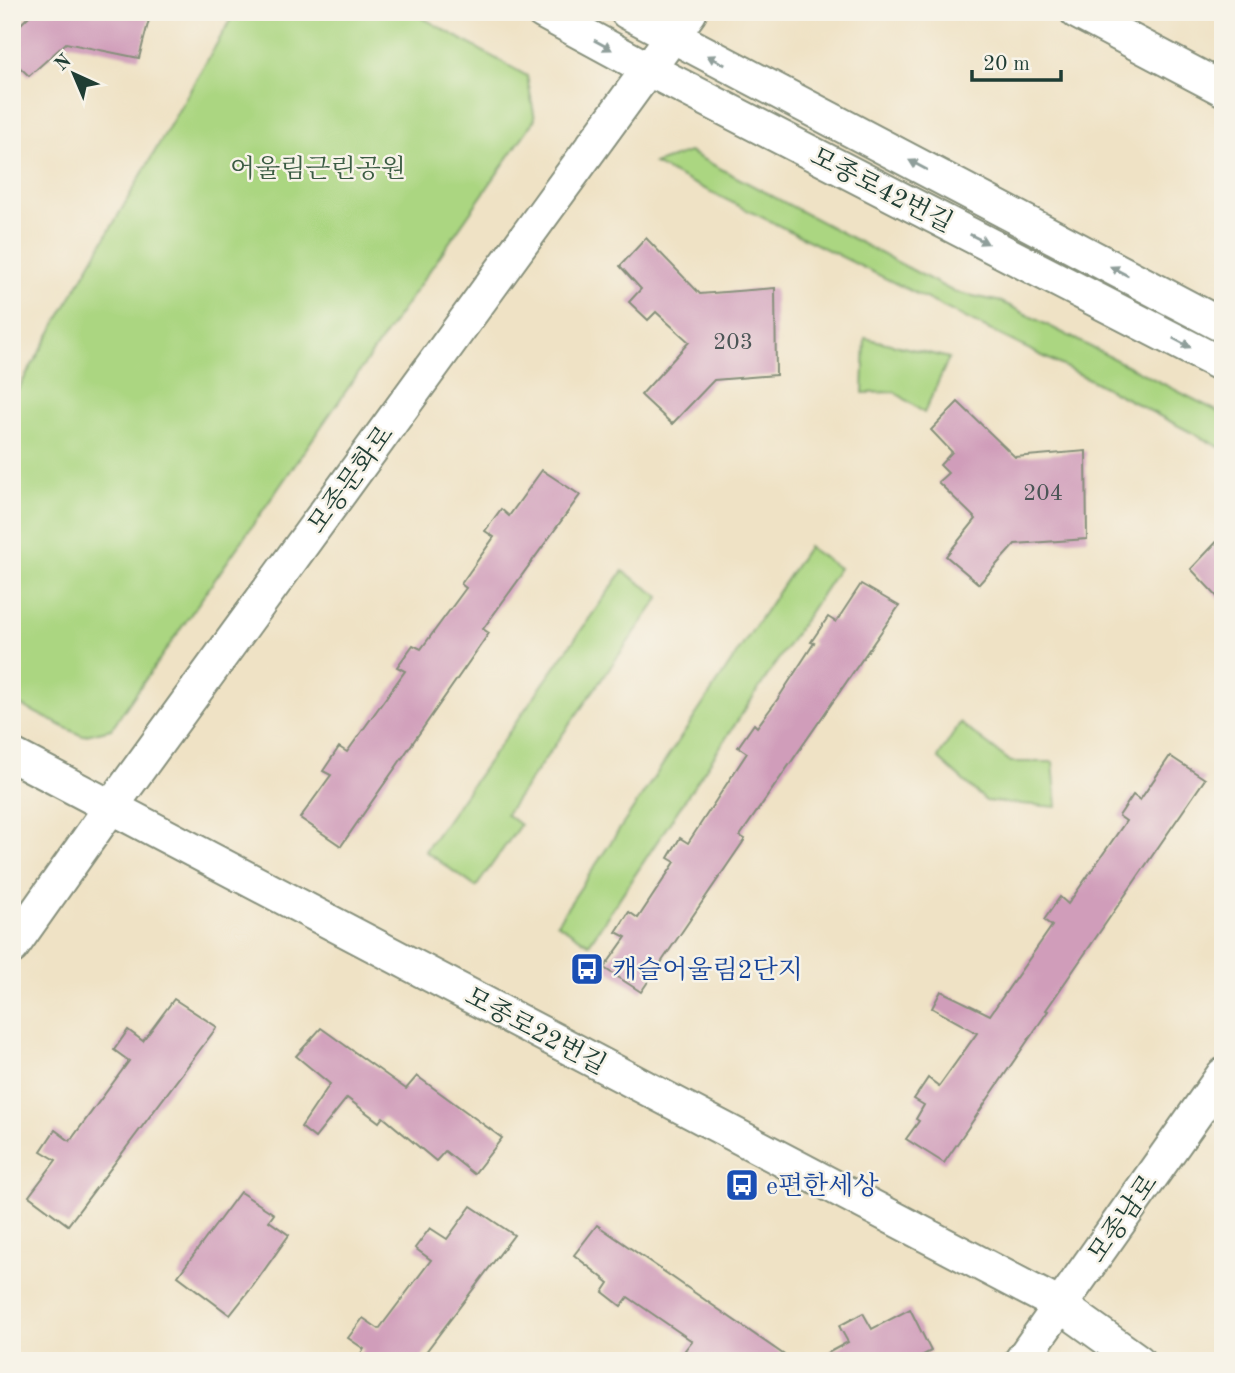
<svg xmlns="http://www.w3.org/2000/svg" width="1235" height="1373" font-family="'Old Standard TT','Noto Serif KR',serif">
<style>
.green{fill:#abd681;stroke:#658a5a;stroke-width:2}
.building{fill:#d09dba}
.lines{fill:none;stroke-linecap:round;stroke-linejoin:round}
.minor-casing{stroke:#87907c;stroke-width:37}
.minor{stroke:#fff;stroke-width:33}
.oneway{fill:#8f9e9a}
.labels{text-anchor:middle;stroke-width:5;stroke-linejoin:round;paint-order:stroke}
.number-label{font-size:23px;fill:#4b5556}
.park-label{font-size:26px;fill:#3b5c43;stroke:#f7f3e8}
.street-label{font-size:26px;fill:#1f3d34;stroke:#f7f3e8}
.transit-label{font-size:26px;fill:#164399;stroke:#f7f3e8;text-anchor:start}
</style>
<rect width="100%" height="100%" fill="#f7f3e8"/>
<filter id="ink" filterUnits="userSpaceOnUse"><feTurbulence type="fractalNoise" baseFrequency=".0143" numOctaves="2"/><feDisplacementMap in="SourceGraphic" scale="14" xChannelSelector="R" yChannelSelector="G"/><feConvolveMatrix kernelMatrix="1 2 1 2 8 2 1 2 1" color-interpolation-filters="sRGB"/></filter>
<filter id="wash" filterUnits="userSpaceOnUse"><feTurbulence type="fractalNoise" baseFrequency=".00686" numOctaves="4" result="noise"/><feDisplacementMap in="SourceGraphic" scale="28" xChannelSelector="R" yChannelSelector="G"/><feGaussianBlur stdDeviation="1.57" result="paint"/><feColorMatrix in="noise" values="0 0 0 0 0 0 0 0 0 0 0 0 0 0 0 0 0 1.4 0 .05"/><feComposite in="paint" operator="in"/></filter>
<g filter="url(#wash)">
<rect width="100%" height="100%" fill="#efe2c5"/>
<g class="green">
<path d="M235 12H412L527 76 535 119 111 729 82 736 12 701V400Z"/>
<path d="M689 152 954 292 1002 302 1219 412 1223 416V449L1085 377 654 164Z"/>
<path d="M865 338 949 358 924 413 895 392 863 393Z"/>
<path d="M808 547 839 568 589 944 557 923Z"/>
<path d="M623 571 660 597 506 814 520 825 476 887 425 851Z"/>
<path d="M960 723 1011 762H1053L1057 807 986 801 938 758Z"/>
</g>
<g id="blocks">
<g class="building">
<path d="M33 12H151L139 58 66 43 29 76 12 60V33Z"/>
<path d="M646 238 700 294 775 288 776 375 714 380 672 424 641 395 689 342 656 312 648 320 629 302 641 289 620 266Z"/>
<path d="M958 402 1015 457 1086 451 1087 539 1015 544 979 584 946 556 976 519 938 482 948 473 940 465 952 452 931 430Z"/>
<path d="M542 470 580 495 483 629 489 633 341 846 300 818 331 775 323 771 339 747 347 752 405 671 397 667 413 645 421 649 466 588 461 584 494 537 485 531 501 509 509 516Z"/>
<path d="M1223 535V603L1191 569Z"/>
<path d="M861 584 899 606 740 836 745 839 641 992 604 968 626 937 616 932 629 912 638 918 675 862 668 858 680 838 688 843 747 753 738 747 754 724 757 727 777 700 814 643 811 642 828 617 836 622Z"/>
<path d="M1170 756 1205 779 1046 1010 1048 1011 944 1163 906 1139 919 1121 916 1119 924 1105 914 1099 928 1078 939 1086 977 1033 932 1008 941 991 990 1015 1052 926 1044 920 1060 897 1068 904 1126 821 1119 816 1133 795 1140 800Z"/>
<path d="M174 999 217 1027 68 1225 29 1196 56 1160 41 1151 55 1130 70 1141 129 1061 114 1050 128 1030 143 1041Z"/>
<path d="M321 1028 406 1089 417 1076 502 1138 474 1174 445 1151 436 1161 383 1117 379 1122 347 1098 315 1138 301 1127 330 1084 296 1056Z"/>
<path d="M240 1192 274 1214 269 1221 289 1235 253 1286 230 1315 178 1276Z"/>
<path d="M471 1206 514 1235 419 1361H355L364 1349 348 1338 363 1318 379 1329 431 1260 415 1248 430 1228 447 1239Z"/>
<path d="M597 1225 685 1286 793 1361H699L685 1350 692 1341 628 1297 621 1306 603 1292 609 1283 574 1255Z"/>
<path d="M910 1309 931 1351 912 1361H813L848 1342 839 1326 863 1313 872 1329Z"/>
</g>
</g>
</g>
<g filter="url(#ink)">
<use href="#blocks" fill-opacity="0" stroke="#87907c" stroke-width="2"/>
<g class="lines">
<defs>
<g id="minor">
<path d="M543 12 648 69 1223 365"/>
<path d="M627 12 1223 326"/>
<path d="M1077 12 1223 89"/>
<path d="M12 755 1061 1306 1138 1361"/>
<path d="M12 947 111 807 690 12"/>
<path d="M1021 1361 1223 1075"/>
</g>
</defs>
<use href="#minor" class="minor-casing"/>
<use href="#minor" class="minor"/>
</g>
<defs><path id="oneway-solid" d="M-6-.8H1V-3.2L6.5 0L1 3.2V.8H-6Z" transform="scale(1.75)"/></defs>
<g class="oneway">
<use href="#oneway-solid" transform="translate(603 45) rotate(29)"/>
<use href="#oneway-solid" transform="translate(716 60) rotate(-152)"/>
<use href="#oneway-solid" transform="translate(918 165) rotate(-152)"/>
<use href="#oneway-solid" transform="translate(979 239) rotate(27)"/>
<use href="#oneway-solid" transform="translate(1119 271) rotate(-152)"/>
<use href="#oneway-solid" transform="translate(1182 343) rotate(28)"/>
</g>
</g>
<defs>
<symbol id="bus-square" viewBox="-11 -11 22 22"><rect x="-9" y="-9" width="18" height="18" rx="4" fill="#1a4fb4" stroke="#f7f3e8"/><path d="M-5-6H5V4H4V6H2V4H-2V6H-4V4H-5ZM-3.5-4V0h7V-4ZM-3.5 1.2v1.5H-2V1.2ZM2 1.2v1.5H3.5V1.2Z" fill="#fff"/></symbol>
</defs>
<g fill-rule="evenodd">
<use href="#bus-square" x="568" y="950" width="38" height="38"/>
<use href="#bus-square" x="723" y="1166" width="38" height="38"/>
</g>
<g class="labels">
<g class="number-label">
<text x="733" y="349">203</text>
<text x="1043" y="500">204</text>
</g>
<g class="park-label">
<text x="318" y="177">어울림근린공원</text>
</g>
<g class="street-label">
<text transform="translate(882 189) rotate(27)" y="9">모종로42번길</text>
<text transform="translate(350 479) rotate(-54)" y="9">모종문화로</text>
<text transform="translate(536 1030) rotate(28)" y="9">모종로22번길</text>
<text transform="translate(1122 1218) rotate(-55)" y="9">모종남로</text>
</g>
<g class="transit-label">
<text x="612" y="978">캐슬어울림2단지</text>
<text x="766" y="1194">e편한세상</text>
</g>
</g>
<rect width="1235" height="1373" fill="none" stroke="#f7f3e8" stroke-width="42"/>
<g transform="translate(74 74) rotate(316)" stroke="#f7f3e8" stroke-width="5" paint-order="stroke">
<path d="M0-5L12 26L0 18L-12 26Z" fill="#1f3d34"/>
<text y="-10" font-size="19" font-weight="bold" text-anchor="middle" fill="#1f3d34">N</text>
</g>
<path d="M972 70v10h89v-10" fill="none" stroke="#1f3d34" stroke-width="3.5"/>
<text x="983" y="70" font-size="21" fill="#1f3d34" stroke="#f7f3e8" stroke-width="5" paint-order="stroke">20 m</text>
</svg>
